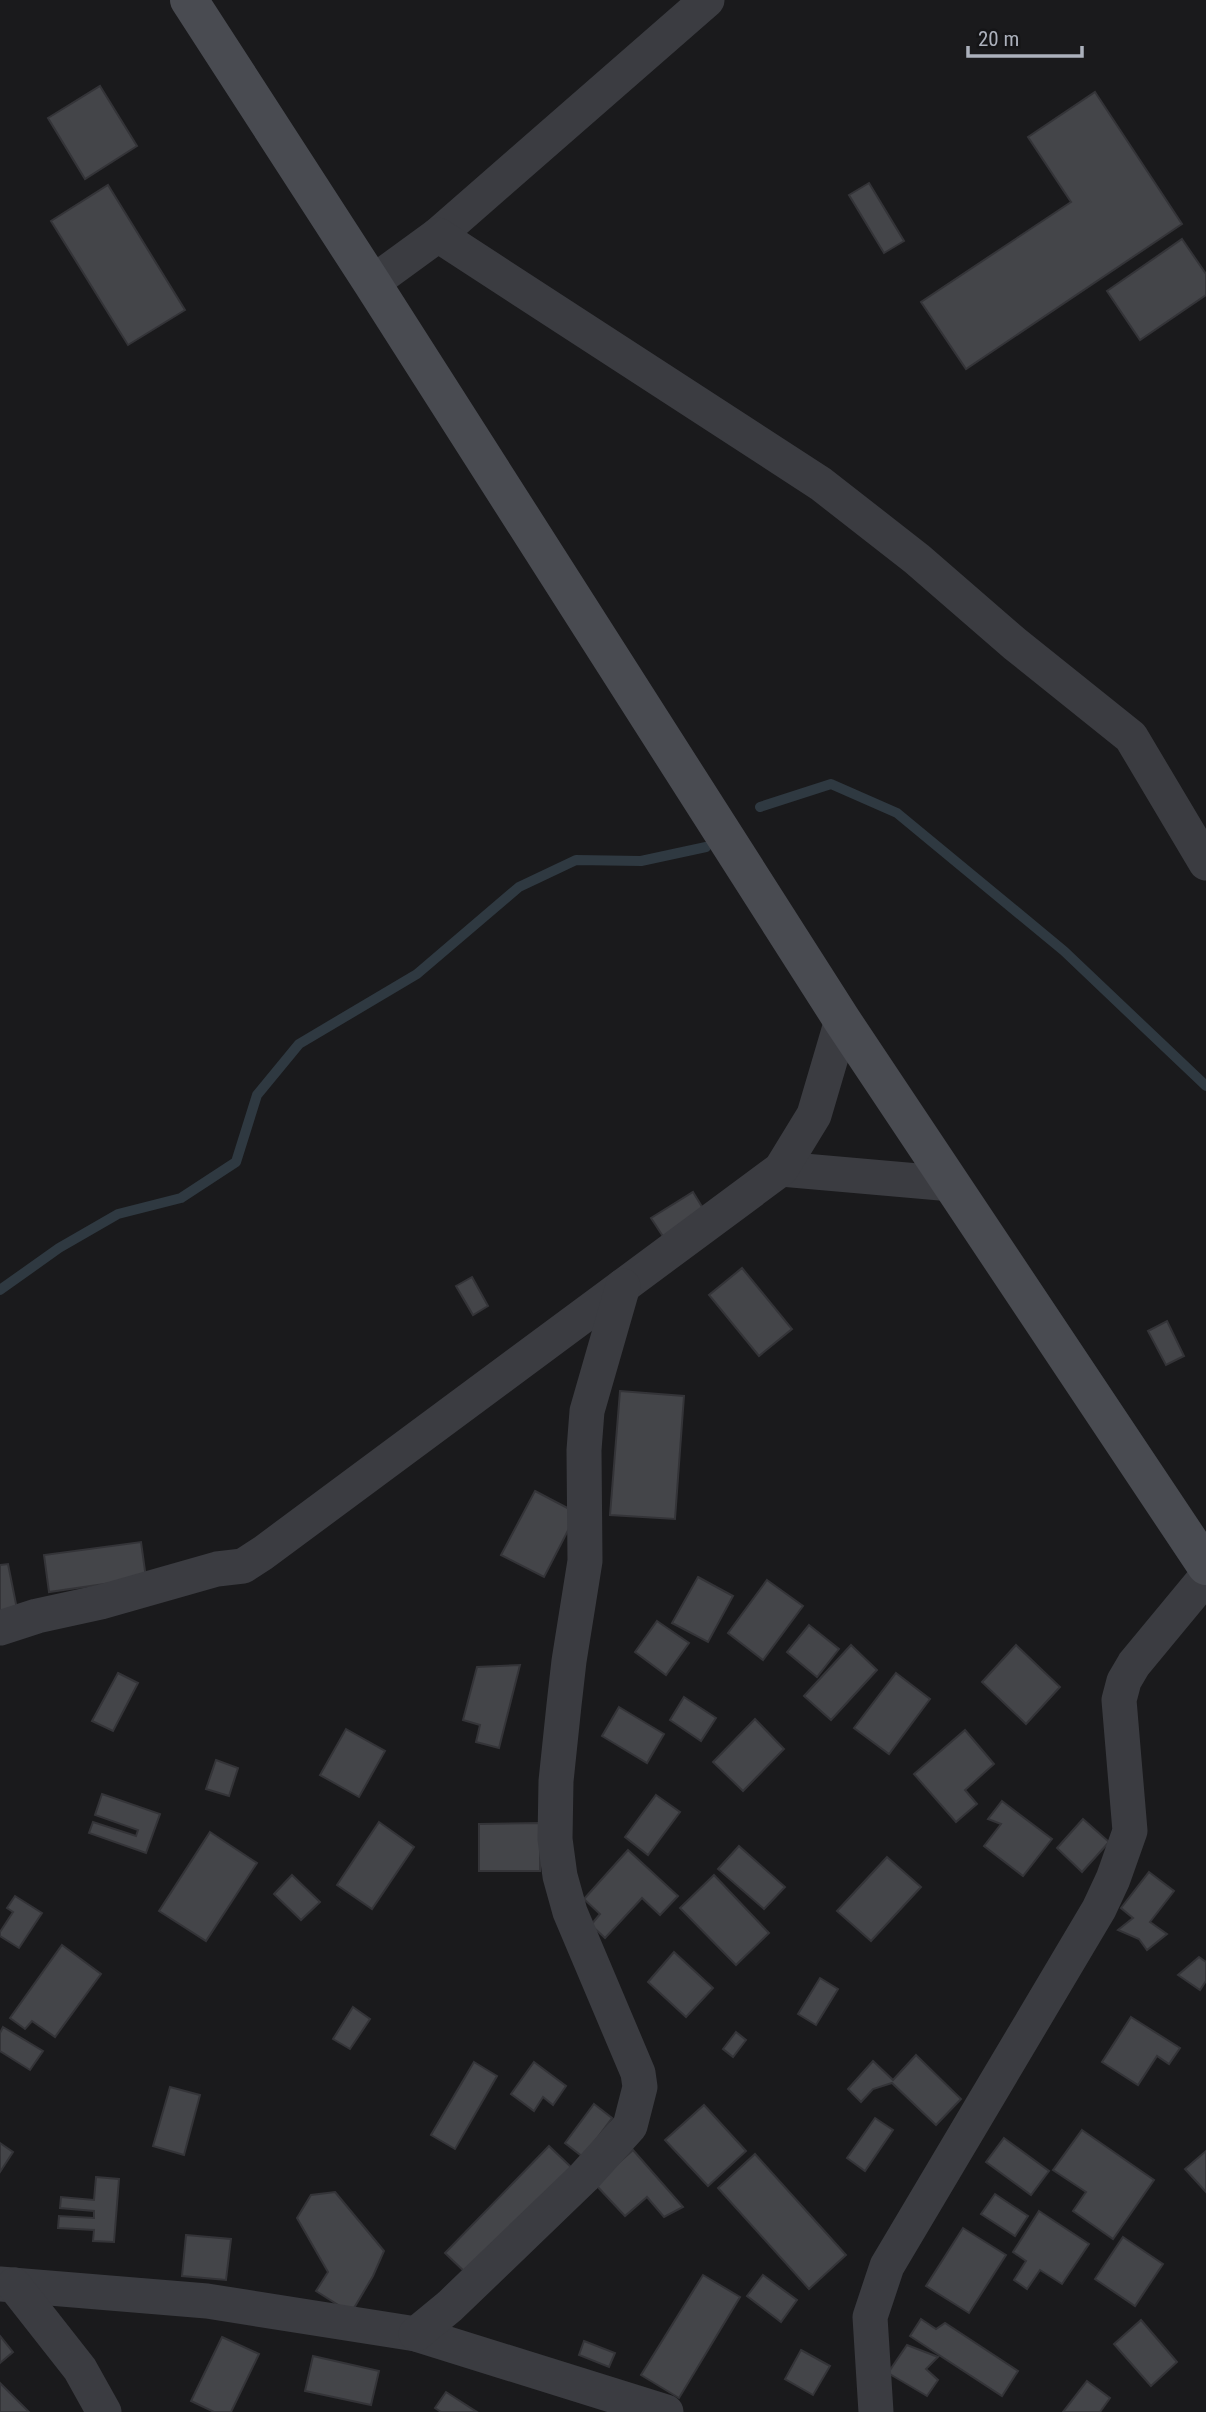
<svg xmlns="http://www.w3.org/2000/svg" width="1206" height="2412" font-family="'Roboto Condensed',sans-serif">
<style>
.lines{fill:none;stroke-linecap:round;stroke-linejoin:round}
.stream{stroke:#2f3941;stroke-width:10}
.building{fill:#444549;stroke:#343438;stroke-width:2}
.street{stroke:#3b3c41;stroke-width:35}
.secondary{stroke:#494b51;stroke-width:38}
</style>
<rect width="100%" height="100%" fill="#1a1a1c"/>
<g class="lines">
<g class="stream">
<path d="M760 807 831 784 897 813 1064 951 1206 1086"/>
<path d="M0 1290 59 1248 118 1214 181 1198 236 1162 257 1095 299 1044 417 974 519 887 576 860 641 861 706 847"/>
</g>
</g>
<g class="building">
<path d="M100 86 137 146 85 179 48 118Z"/>
<path d="M1095 92 1182 224 966 369 921 302 1071 202 1028 137Z"/>
<path d="M869 183 904 241 884 253 849 195Z"/>
<path d="M108 185 185 310 128 345 51 221Z"/>
<path d="M1182 239 1206 274V295L1140 340 1107 291Z"/>
<path d="M693 1192 707 1215 666 1241 651 1218Z"/>
<path d="M742 1268 792 1329 759 1356 709 1295Z"/>
<path d="M472 1277 488 1306 473 1315 456 1286Z"/>
<path d="M1167 1321 1184 1356 1166 1365 1148 1331Z"/>
<path d="M620 1391 684 1396 675 1519 610 1515Z"/>
<path d="M535 1491 577 1513 544 1577 501 1555Z"/>
<path d="M141 1542 146 1578 49 1592 44 1555Z"/>
<path d="M8 1564 17 1609 0 1612V1565Z"/>
<path d="M698 1577 733 1596 708 1642 672 1623Z"/>
<path d="M767 1580 803 1606 763 1660 728 1633Z"/>
<path d="M657 1621 689 1643 666 1675 635 1652Z"/>
<path d="M809 1625 839 1649 817 1677 787 1652Z"/>
<path d="M851 1645 877 1670 831 1720 804 1696Z"/>
<path d="M1016 1645 1060 1687 1026 1724 982 1682Z"/>
<path d="M520 1665 499 1748 476 1742 480 1725 463 1720 477 1667Z"/>
<path d="M118 1673 138 1683 113 1731 92 1721Z"/>
<path d="M896 1673 930 1699 889 1754 854 1728Z"/>
<path d="M684 1697 716 1718 701 1741 670 1720Z"/>
<path d="M619 1707 664 1734 647 1763 602 1736Z"/>
<path d="M755 1719 784 1749 743 1791 713 1762Z"/>
<path d="M346 1729 385 1751 359 1797 320 1775Z"/>
<path d="M965 1730 994 1764 965 1790 977 1804 956 1822 914 1774Z"/>
<path d="M216 1760 238 1768 229 1796 206 1789Z"/>
<path d="M102 1794 160 1814 146 1853 89 1833 93 1822 136 1836 138 1830 95 1815Z"/>
<path d="M656 1795 680 1812 648 1855 625 1837Z"/>
<path d="M1002 1801 1052 1839 1023 1876 984 1846 1001 1824 988 1819Z"/>
<path d="M1083 1819 1109 1842 1082 1872 1057 1848Z"/>
<path d="M379 1822 414 1847 372 1909 337 1885Z"/>
<path d="M540 1823V1871H479V1824Z"/>
<path d="M210 1832 257 1863 206 1941 159 1911Z"/>
<path d="M739 1846 785 1887 764 1909 718 1869Z"/>
<path d="M628 1850 678 1896 660 1915 642 1898 605 1938 591 1925 600 1914 584 1899Z"/>
<path d="M887 1857 921 1887 871 1941 837 1911Z"/>
<path d="M1149 1872 1174 1891 1150 1922 1167 1934 1147 1950 1139 1939 1118 1930 1133 1918 1121 1908Z"/>
<path d="M292 1875 320 1902 301 1920 274 1894Z"/>
<path d="M714 1875 769 1933 736 1965 680 1908Z"/>
<path d="M15 1896 42 1913 19 1948 0 1936V1932L13 1912 7 1908Z"/>
<path d="M62 1945 101 1974 55 2037 32 2021 25 2029 10 2018Z"/>
<path d="M674 1952 713 1988 686 2017 648 1982Z"/>
<path d="M1199 1957 1206 1962V1981L1200 1990 1178 1975Z"/>
<path d="M820 1978 838 1989 816 2025 798 2014Z"/>
<path d="M353 2007 370 2019 350 2049 333 2039Z"/>
<path d="M1131 2017 1180 2048 1169 2064 1157 2056 1138 2085 1102 2062Z"/>
<path d="M3 2027 43 2051 30 2070 0 2051V2033Z"/>
<path d="M736 2032 746 2040 733 2057 723 2049Z"/>
<path d="M916 2055 961 2099 936 2125 892 2083 873 2089 861 2102 848 2089 873 2061 893 2080Z"/>
<path d="M474 2062 497 2076 455 2149 431 2135Z"/>
<path d="M534 2062 566 2086 553 2105 543 2097 534 2111 511 2094Z"/>
<path d="M170 2087 200 2095 184 2155 153 2146Z"/>
<path d="M594 2104 612 2118 583 2157 565 2143Z"/>
<path d="M704 2105 746 2151 708 2186 665 2140Z"/>
<path d="M875 2118 893 2130 865 2171 847 2158Z"/>
<path d="M1082 2130 1154 2180 1113 2239 1073 2211 1086 2192 1053 2170Z"/>
<path d="M1004 2138 1049 2171 1031 2195 986 2162Z"/>
<path d="M0 2143 13 2152 0 2172Z"/>
<path d="M549 2146 571 2167 467 2274 445 2253Z"/>
<path d="M633 2150 683 2207 664 2217 647 2197 625 2216 595 2184Z"/>
<path d="M1206 2151V2192L1185 2169Z"/>
<path d="M755 2154 846 2255 809 2289 718 2188Z"/>
<path d="M96 2177 119 2179 114 2242 93 2241 94 2230 58 2228 59 2216 94 2218V2211L60 2208 61 2197 94 2200Z"/>
<path d="M335 2192 384 2251 373 2276 351 2313 316 2291 328 2272 297 2218 311 2195Z"/>
<path d="M995 2194 1028 2216 1015 2236 981 2214Z"/>
<path d="M1039 2211 1089 2244 1062 2284 1040 2270 1027 2289 1014 2280 1026 2261 1013 2252Z"/>
<path d="M963 2228 1006 2255 969 2313 926 2286Z"/>
<path d="M186 2235 231 2239 226 2280 182 2276Z"/>
<path d="M1123 2237 1163 2264 1135 2306 1095 2279Z"/>
<path d="M703 2275 740 2297 679 2398 641 2375Z"/>
<path d="M763 2275 797 2300 781 2322 747 2296Z"/>
<path d="M921 2319 936 2329 945 2323 1018 2371 1002 2396 910 2336Z"/>
<path d="M1141 2320 1177 2362 1151 2386 1114 2344Z"/>
<path d="M0 2336 13 2352 0 2363Z"/>
<path d="M222 2337 259 2354 231 2412H214L191 2401Z"/>
<path d="M584 2341 615 2353 609 2367 579 2355Z"/>
<path d="M907 2345 938 2357 926 2369 938 2380 927 2396 888 2373Z"/>
<path d="M801 2350 830 2366 813 2395 785 2379Z"/>
<path d="M313 2356 379 2371 371 2405 305 2391Z"/>
<path d="M1087 2381 1110 2398 1100 2412H1063Z"/>
<path d="M0 2383 29 2412H0Z"/>
<path d="M446 2392 477 2412H441L435 2408Z"/>
</g>
<g class="lines">
<g class="street">
<path d="M438 235 707 0"/>
<path d="M372 283 438 235 821 484 917 559 1015 644 1131 737 1206 863"/>
<path d="M781 1169 952 1184"/>
<path d="M0 1628 37 1616 101 1602 217 1569 243 1566 263 1553 781 1169 814 1115 842 1020"/>
<path d="M0 2284 207 2301 416 2334 666 2412"/>
<path d="M14 2285 80 2369 104 2412"/>
<path d="M416 2334 450 2306 584 2177 630 2126 640 2087 638 2073 570 1912 560 1876 555 1839 556 1781 564 1705 569 1661 585 1561 584 1450 587 1411 623 1286"/>
<path d="M876 2412 870 2317 887 2266 1099 1909 1113 1879 1130 1831 1119 1700 1124 1681 1134 1664 1206 1577"/>
</g>
<path class="secondary" d="M189 0 372 283 842 1020 1206 1566"/>
</g>
<path d="M968 46v10h114v-10" fill="none" stroke="#acb1bc" stroke-width="3.5"/>
<text x="978" y="46" font-size="21" fill="#acb1bc" stroke="#151517" stroke-width="5" paint-order="stroke">20 m</text>
</svg>
